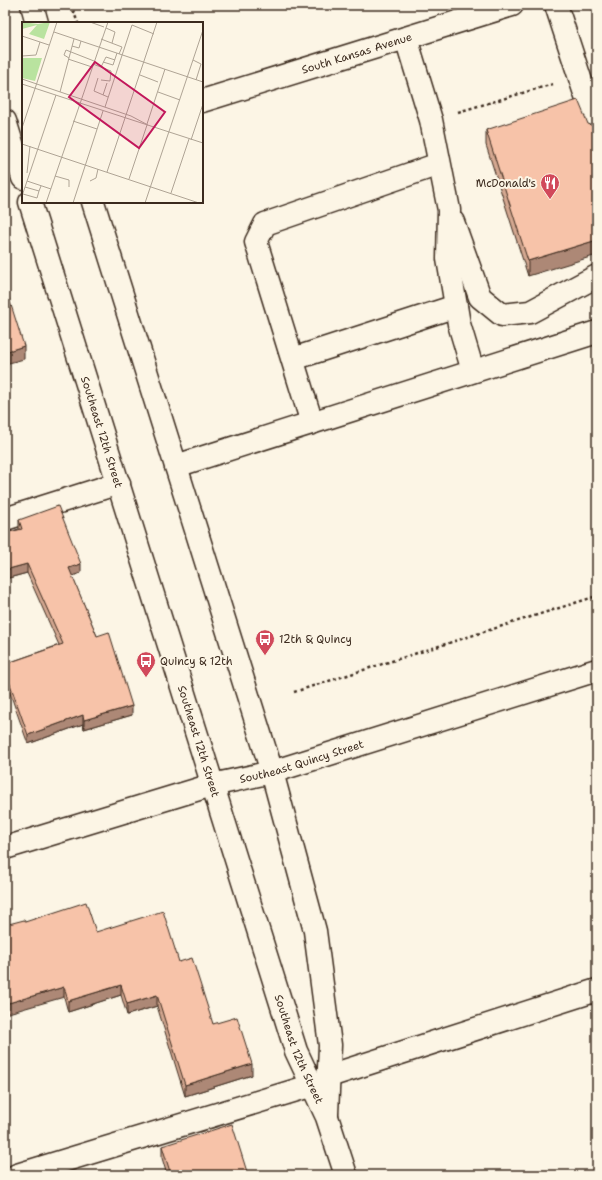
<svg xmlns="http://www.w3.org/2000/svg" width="602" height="1180" font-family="'Shantell Sans',sans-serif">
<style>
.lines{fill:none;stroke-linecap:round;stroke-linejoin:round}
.minor-casing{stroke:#3b2a1e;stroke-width:25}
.major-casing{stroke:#3b2a1e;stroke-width:25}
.path{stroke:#3b2a1e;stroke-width:2.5;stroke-dasharray:3 3;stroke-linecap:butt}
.minor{stroke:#fcf5e5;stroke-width:22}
.major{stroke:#fcf5e5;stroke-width:22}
.wall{fill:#d4a891;stroke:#3b2a1e}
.shaded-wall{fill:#ad8876;stroke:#3b2a1e}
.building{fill:#f7c3a9;stroke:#3b2a1e}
.labels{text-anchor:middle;stroke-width:4;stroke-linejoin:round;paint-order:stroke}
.street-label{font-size:11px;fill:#3b2a1e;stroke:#fcf5e5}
.poi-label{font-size:11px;fill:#3b2a1e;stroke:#fcf5e5;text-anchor:start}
.inset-road{fill:none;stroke:#afa495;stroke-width:1}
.view{fill:#c2185b;fill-opacity:0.15;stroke:#c2185b;stroke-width:2}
.inset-edge{fill:none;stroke:#3b2a1e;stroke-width:2}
</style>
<rect width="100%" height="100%" fill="#fcf5e5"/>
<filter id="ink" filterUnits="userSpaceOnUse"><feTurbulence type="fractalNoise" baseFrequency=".025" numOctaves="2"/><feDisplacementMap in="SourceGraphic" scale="8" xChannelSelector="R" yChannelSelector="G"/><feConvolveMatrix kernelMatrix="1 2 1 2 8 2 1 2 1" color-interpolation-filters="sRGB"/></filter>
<g filter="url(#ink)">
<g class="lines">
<defs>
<g id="minor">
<path d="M556 5 597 130"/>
<path d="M406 38 431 120 449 210 448 259 456 306 459 324 473 371"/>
<path d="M17 159 23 178"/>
<path id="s1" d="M30 202 296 1051 327 1117 346 1175"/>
<path d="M93 202 272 772 315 931 330 1045 327 1114"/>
<path d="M453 222 480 297 502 315 530 312 597 276"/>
<path d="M293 359 456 306"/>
<path d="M312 423 256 242 265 224 439 164"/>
<path d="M176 466 597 332"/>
<path d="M5 519 119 483"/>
<path id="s2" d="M5 848 212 785 272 772 597 670"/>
<path d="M329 1076 597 990"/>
<path d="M17 1175 313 1085"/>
</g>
<g id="major">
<path d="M32 5 37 23"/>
<path id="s3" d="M202 101 512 5"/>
<path d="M5 121 17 159"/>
</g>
</defs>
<use href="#minor" class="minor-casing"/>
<use href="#major" class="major-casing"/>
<g class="path">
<path d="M71 5 78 23"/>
<path d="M458 112 553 84"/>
<path d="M294 692 597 596"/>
</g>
<use href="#minor" class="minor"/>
<use href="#major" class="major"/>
</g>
<g class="wall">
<path d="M588 124 528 276 486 145V130Z"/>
<path d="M19 520 81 573 72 576 97 636 132 715 84 729 83 724 28 744 5 679V664L59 645 27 573 5 579V533L19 529Z"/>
<path d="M25 922 96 932 179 962 213 1024 252 1075 185 1096 157 1006 127 1015 121 995 68 1012 64 997Z"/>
<path d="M162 1146 248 1175H167L162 1158Z"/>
</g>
<g class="shaded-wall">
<path d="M597 240V255L528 276V261Z"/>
<path d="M24 346V359L5 364V352Z"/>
<path d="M27 564V573L5 579V570Z"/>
<path d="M81 564V573L69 577V568Z"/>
<path d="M132 706V715L84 729V720Z"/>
<path d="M83 715V724L28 744V735Z"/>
<path d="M121 985V995L68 1012V1001Z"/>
<path d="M64 987V997L5 1014V1004Z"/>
<path d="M157 995V1006L127 1015V1004Z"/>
<path d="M252 1064V1075L185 1096V1085Z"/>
</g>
<g class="building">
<path d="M578 100 588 124 597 127V240L528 261 486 130Z"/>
<path d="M5 286 24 346 5 352Z"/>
<path d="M58 506 81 564 69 568 97 636 109 632 132 706 84 720 83 715 28 735 5 670V664L63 644 27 564 5 570V533L22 529 19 520Z"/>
<path d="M86 902 96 932 163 911 179 962 192 958 213 1024 237 1017 252 1064 185 1085 157 995 127 1004 121 985 68 1001 64 987 5 1004V925L24 920 25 922Z"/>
<path d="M232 1124 248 1175H171L162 1146Z"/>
<path d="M265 1173 266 1175H257Z"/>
</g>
</g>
<defs>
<symbol id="restaurant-pin" viewBox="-11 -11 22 30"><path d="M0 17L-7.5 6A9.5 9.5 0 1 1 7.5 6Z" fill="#d1495b" stroke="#fcf5e5"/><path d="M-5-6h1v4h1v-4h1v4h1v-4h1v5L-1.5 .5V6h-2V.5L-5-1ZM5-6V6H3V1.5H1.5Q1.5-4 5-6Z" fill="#fff"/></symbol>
<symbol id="bus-pin" viewBox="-11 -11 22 30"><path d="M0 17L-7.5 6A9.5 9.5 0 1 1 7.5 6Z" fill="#d1495b" stroke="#fcf5e5"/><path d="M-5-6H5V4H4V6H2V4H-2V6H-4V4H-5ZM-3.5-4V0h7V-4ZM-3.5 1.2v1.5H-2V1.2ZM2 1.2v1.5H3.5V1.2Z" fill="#fff"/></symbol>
</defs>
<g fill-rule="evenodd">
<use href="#restaurant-pin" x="539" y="172" width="22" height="30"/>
<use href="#bus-pin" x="254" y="628" width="22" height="30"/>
<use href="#bus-pin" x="135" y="650" width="22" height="30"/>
</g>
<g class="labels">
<g class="street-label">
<text dy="4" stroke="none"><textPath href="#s3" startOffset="162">South Kansas Avenue</textPath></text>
<text dy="4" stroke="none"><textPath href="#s1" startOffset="241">Southeast 12th Street</textPath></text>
<text dy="4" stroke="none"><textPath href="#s1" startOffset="565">Southeast 12th Street</textPath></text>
<text dy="4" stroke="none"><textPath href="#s2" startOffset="309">Southeast Quincy Street</textPath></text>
<text dy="4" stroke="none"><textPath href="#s1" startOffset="889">Southeast 12th Street</textPath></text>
</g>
<g class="poi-label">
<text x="536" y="187" text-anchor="end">McDonald's</text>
<text x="279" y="643">12th &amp; Quincy</text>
<text x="160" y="665">Quincy &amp; 12th</text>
</g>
</g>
<g transform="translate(22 22)">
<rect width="181" height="181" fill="#fcf5e5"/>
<path d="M0 0 16 2 28 0 22 17 7 12 15 3 0 7Z" fill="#b9e39f"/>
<path d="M0 36H20L13 59 0 56Z" fill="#b9e39f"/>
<path class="inset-road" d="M68 0 82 5M84 6 93 10 90 21M32 10 181 60M0 14 27 23M79 17 100 25 97 32M50 24 57 26 59 19M0 34 14 33 18 20M47 36 42 33 44 28 72 39M46 37 70 45M171 38 179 42 174 58M81 40 91 43 95 31M71 42 89 49 88 59 79 58M79 45 84 35 93 38M118 53 136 60M76 56 72 69 86 75M0 57 59 77M0 62 58 81M38 70 52 17M136 70 158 78M81 73 85 61M59 77 109 94 126 103M58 81 181 121M83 85 110 3 132 12M51 99 75 107M125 102 143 47M0 106 35 0M169 118 181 82M0 122 177 181M85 150 135 0M5 151 8 124M33 154 47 158V165M107 157 125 103M5 159 29 167M68 159 74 156 76 147M3 165 17 169 19 164M149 171 167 117M1 172 15 176 17 169M0 174 34 73M24 181 86 0M51 181 81 89M123 181 181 8"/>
<path class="view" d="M73 40 143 90 117 126 47 75Z"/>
<rect width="181" height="181" class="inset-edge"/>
</g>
<rect width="602" height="1180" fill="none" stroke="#fcf5e5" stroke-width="20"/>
<rect x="10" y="10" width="582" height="1160" fill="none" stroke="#3b2a1e" stroke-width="1.5" filter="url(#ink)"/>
</svg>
